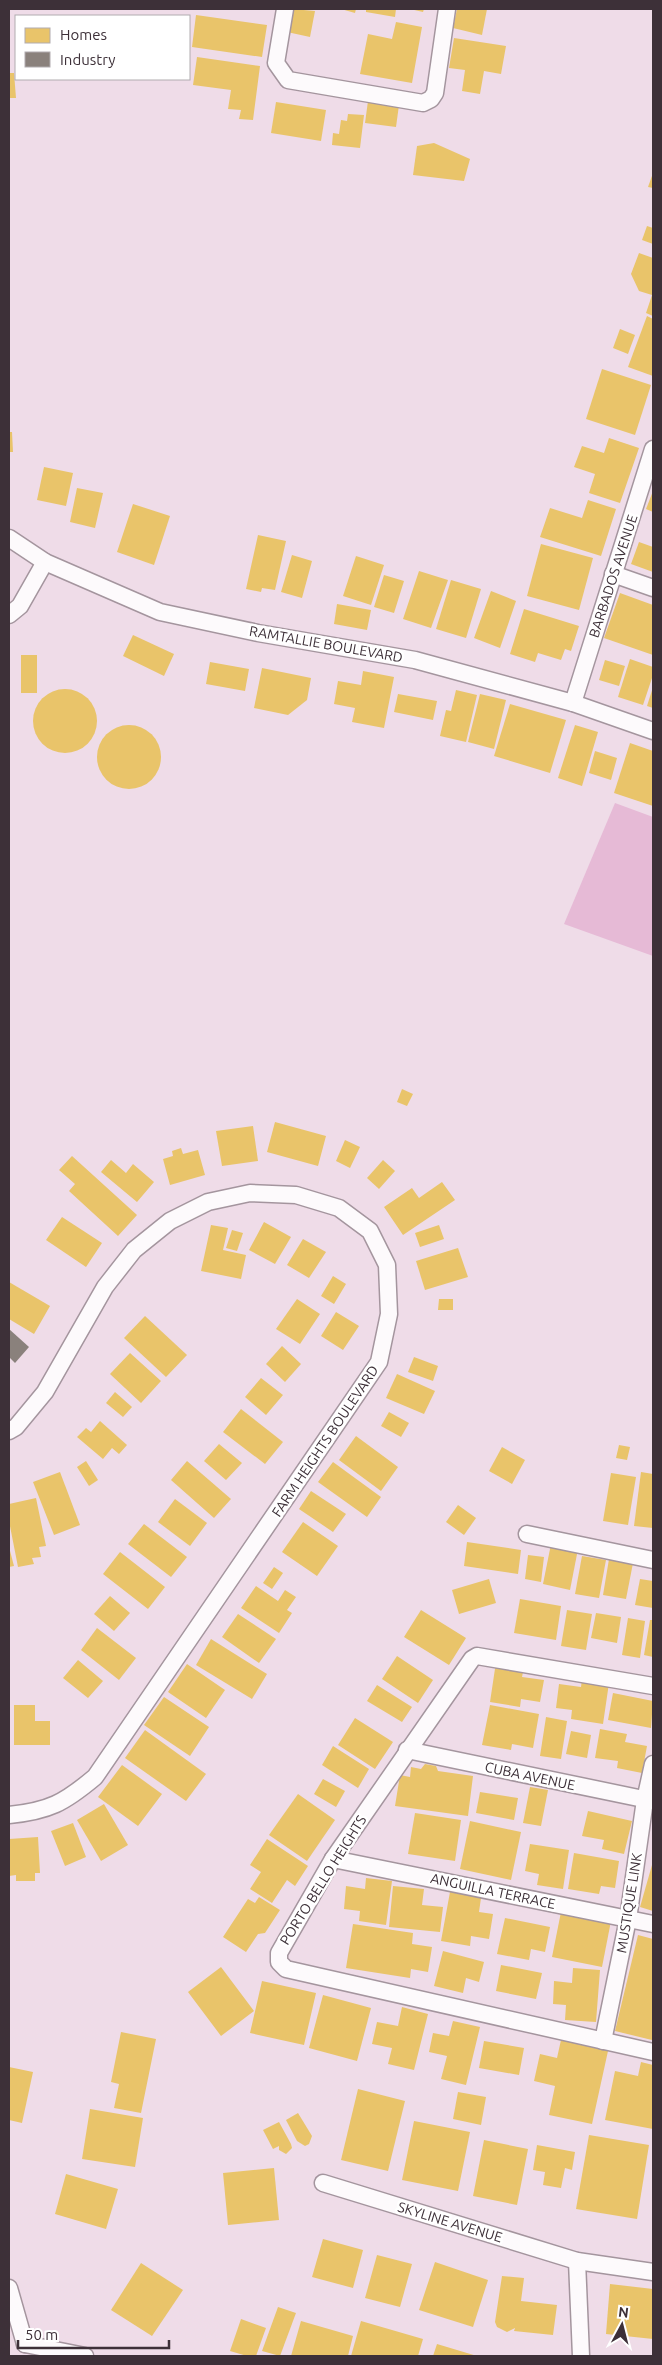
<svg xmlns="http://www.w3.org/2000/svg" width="662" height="2365" font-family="Ubuntu,sans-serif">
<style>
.green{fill:#e6bad6}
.homes{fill:#e9c46a}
.industry{fill:#8a817c}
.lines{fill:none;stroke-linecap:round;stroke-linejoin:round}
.minor-casing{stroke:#a4959e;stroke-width:19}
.minor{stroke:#fdfafc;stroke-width:16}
.labels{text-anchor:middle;stroke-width:5;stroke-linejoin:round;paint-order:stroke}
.street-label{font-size:14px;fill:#3d3038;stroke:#fff}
</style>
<rect width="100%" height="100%" fill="#efdce8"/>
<path class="green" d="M615 803 653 817V956L564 924Z"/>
<g class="homes">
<path d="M292 9 315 11 310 37 287 32Z"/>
<path d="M341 9H356L355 13Z"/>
<path d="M366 9H396L395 17 366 12Z"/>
<path d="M410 9H424L423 12Z"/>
<path d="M457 9H487L482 35 453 28Z"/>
<path d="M196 15 267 25 262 57 192 47Z"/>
<path d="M396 22 422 27 412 83 360 74 368 34 392 39Z"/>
<path d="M454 38 506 46 501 74 484 71 480 94 462 91 465 70 449 68Z"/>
<path d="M197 57 260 66 253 120 239 119 241 110 228 109 231 90 193 85Z"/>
<path d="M9 73H14L16 98H9Z"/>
<path d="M368 101 399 105 396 127 365 123Z"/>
<path d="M276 102 326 110 321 141 271 133Z"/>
<path d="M348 114 364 115 360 148 332 145 333 133 339 134 341 120 347 121Z"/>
<path d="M434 143 470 159 464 181 413 175 417 146Z"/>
<path d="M653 173V188L648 187Z"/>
<path d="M647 226 653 228V244L642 240Z"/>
<path d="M639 253 653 258V316L646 313 652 295 639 291 631 274Z"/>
<path d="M647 316 653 319V376L628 367Z"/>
<path d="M620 329 635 335 628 354 613 348Z"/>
<path d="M602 369 651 385 635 435 586 419Z"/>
<path d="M9 432H12L13 452H9Z"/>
<path d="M609 438 639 448 620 503 589 493 595 474 574 467 582 446 604 453Z"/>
<path d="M44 467 73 473 66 506 37 500Z"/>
<path d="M77 488 103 493 95 528 70 522Z"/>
<path d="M653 491V512L646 509Z"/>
<path d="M588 500 616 509 601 556 540 537 550 508 582 518Z"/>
<path d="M133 504 170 516 154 565 117 552Z"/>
<path d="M258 535 286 541 275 590 262 588 261 592 246 589Z"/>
<path d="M639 542 653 547V572L631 564Z"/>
<path d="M541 544 593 558 579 610 527 596Z"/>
<path d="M292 555 312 561 302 598 281 592Z"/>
<path d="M356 556 384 565 371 605 343 596Z"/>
<path d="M419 571 448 580 431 628 403 619Z"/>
<path d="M384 575 404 581 394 613 374 607Z"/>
<path d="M451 580 481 589 466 638 436 629Z"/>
<path d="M491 591 516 601 500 648 474 638Z"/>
<path d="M620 593 653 605V655L604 638Z"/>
<path d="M337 604 371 610 367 630 334 624Z"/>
<path d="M524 609 579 626 571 651 565 649 561 660 538 653 535 662 510 654Z"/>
<path d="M133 635 174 654 164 676 123 656Z"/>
<rect x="21" y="655" width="16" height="38"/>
<path d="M630 659 653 667V675L643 705 618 697Z"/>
<path d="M605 660 625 666 619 686 599 680Z"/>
<path d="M210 662 249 669 245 691 206 684Z"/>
<path d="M262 668 311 678 307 700 288 715 254 708Z"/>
<path d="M363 671 394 677 384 728 352 722 355 708 334 704 338 681 361 685Z"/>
<path d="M653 687V708L647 706Z"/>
<circle cx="65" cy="721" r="32"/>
<path d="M456 690 477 695 466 742 440 736 446 710 451 711Z"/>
<path d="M398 694 437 701 433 720 394 712Z"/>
<path d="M480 694 506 700 494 749 468 742Z"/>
<path d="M510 704 566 720 550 773 494 756Z"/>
<circle cx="129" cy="757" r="32"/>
<path d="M575 725 598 732 582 786 558 778Z"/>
<path d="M630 743 653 751V806L614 793Z"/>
<path d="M595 751 617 758 611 780 589 773Z"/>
<path d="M402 1089 413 1094 407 1106 397 1102Z"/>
<path d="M275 1122 326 1136 318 1166 267 1152Z"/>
<path d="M253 1126 258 1161 222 1166 216 1131Z"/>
<path d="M345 1140 360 1147 350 1168 336 1161Z"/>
<path d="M181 1148 183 1154 198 1150 205 1175 170 1185 163 1159 173 1156 172 1151Z"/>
<path d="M72 1156 137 1215 118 1236 69 1191 75 1184 59 1170Z"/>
<path d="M111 1160 126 1173 133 1164 154 1182 137 1202 101 1172Z"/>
<path d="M383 1160 395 1171 379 1189 367 1178Z"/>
<path d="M442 1182 455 1200 403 1235 384 1207 412 1188 419 1198Z"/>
<path d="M62 1217 102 1243 86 1267 46 1240Z"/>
<path d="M264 1222 291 1237 275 1264 249 1250Z"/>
<path d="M211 1225 228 1228 223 1250 246 1255 241 1279 201 1271Z"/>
<path d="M439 1225 444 1239 420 1247 415 1233Z"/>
<path d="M232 1230 243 1233 237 1251 226 1248Z"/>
<path d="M303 1239 326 1252 309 1278 287 1265Z"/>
<path d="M458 1248 468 1277 425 1290 416 1261Z"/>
<path d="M333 1276 346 1284 334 1304 321 1296Z"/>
<path d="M9 1282 50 1306 34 1334 9 1319Z"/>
<path d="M297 1299 320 1314 300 1344 276 1329Z"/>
<path d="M439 1299H453V1310H438Z"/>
<path d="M336 1312 359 1326 343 1350 321 1336Z"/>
<path d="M145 1316 187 1355 166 1377 124 1338Z"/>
<path d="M282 1346 301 1364 285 1382 266 1364Z"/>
<path d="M130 1353 161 1381 141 1403 110 1374Z"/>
<path d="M414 1357 438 1366 433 1381 408 1372Z"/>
<path d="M397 1374 435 1391 424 1414 386 1398Z"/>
<path d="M261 1378 283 1395 266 1415 245 1397Z"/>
<path d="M115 1392 132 1407 123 1417 106 1403Z"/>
<path d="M241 1409 283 1442 265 1464 223 1432Z"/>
<path d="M389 1412 409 1423 401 1437 381 1426Z"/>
<path d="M100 1421 127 1445 119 1454 112 1448 103 1459 77 1437 86 1428 91 1432Z"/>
<path d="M356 1436 398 1467 381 1491 339 1460Z"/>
<path d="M219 1444 242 1463 226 1480 204 1461Z"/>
<path d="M619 1445 630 1447 627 1460 616 1458Z"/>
<path d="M502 1447 525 1460 512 1484 489 1471Z"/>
<path d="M86 1461 98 1480 89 1486 77 1467Z"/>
<path d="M187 1461 231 1499 214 1518 171 1480Z"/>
<path d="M333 1462 381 1497 367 1517 318 1482Z"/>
<path d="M60 1472 80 1525 54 1535 33 1482Z"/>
<path d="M641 1472 653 1474V1528L634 1526Z"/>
<path d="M611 1473 636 1477 628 1525 603 1521Z"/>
<path d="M311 1491 346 1514 333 1532 299 1509Z"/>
<path d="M36 1498 46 1546 39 1547 41 1557 32 1558 34 1564 18 1567 9 1521V1504Z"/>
<path d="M175 1499 207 1523 190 1546 158 1522Z"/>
<path d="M458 1505 476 1518 464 1535 446 1522Z"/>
<path d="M303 1522 338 1546 317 1576 282 1552Z"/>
<path d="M144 1524 187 1557 171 1577 128 1544Z"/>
<path d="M467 1542 521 1550 518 1574 464 1566Z"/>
<path d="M551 1544 578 1549 570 1590 543 1584Z"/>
<path d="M9 1547 14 1566 9 1567Z"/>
<path d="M120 1552 165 1587 148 1609 103 1574Z"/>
<path d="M528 1555 544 1557 541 1582 525 1579Z"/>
<path d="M582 1556 606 1560 599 1598 575 1594Z"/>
<path d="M609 1559 633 1563 626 1599 603 1595Z"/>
<path d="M274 1567 283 1573 272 1589 263 1583Z"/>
<path d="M489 1579 496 1603 459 1614 452 1590Z"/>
<path d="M640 1579 653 1581V1608L635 1605Z"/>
<path d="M256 1586 278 1601 285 1590 296 1597 287 1610 292 1613 279 1633 241 1608Z"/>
<path d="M110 1596 130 1613 114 1631 94 1614Z"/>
<path d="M520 1599 561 1606 556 1640 514 1633Z"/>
<path d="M421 1610 466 1638 449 1665 404 1637Z"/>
<path d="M567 1610 592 1614 586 1650 561 1646Z"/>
<path d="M596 1613 621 1617 617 1643 591 1638Z"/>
<path d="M238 1614 276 1639 259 1663 222 1637Z"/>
<path d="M628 1618 645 1621 640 1658 622 1655Z"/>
<path d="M650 1620H653V1657L644 1655Z"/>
<path d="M97 1628 136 1658 119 1680 81 1650Z"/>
<path d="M211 1639 267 1674 252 1699 196 1665Z"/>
<path d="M397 1656 433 1680 418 1703 382 1679Z"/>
<path d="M78 1660 103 1681 88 1698 63 1678Z"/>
<path d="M496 1662 524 1667 522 1677 544 1680 540 1702 521 1699 520 1707 490 1702Z"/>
<path d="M187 1664 225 1690 206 1718 168 1692Z"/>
<path d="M582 1679 609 1683 603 1724 571 1719 572 1710 556 1708 559 1684 581 1687Z"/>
<path d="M377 1685 412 1707 402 1722 367 1701Z"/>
<path d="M613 1693 653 1701 651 1728 608 1720Z"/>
<path d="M164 1697 209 1727 190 1756 144 1725Z"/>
<path d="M14 1705H35V1721H50V1745H14Z"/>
<path d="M490 1705 539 1714 533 1748 512 1744 511 1750 482 1745Z"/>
<path d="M546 1717 567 1721 561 1759 540 1756Z"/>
<path d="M355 1718 393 1742 375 1769 338 1745Z"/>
<path d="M600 1729 627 1734 625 1742 647 1746 642 1773 617 1768 618 1761 595 1758Z"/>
<path d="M145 1730 206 1774 186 1801 125 1758Z"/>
<path d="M571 1731 591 1735 587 1758 566 1754Z"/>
<path d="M333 1746 369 1769 358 1788 322 1765Z"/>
<path d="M425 1764 436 1766 438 1771 473 1776 468 1816 395 1806 400 1775 410 1777 411 1767 421 1769Z"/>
<path d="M122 1765 162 1794 138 1826 98 1797Z"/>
<path d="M323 1779 345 1791 336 1807 314 1794Z"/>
<path d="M530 1787 548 1790 541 1826 523 1823Z"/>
<path d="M480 1792 518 1798 514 1820 476 1813Z"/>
<path d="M298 1794 335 1820 307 1861 269 1835Z"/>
<path d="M104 1804 128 1845 101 1861 77 1820Z"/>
<path d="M588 1811 632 1821 624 1854 602 1849 604 1840 582 1836Z"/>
<path d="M415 1813 461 1820 455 1861 408 1854Z"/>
<path d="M470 1821 521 1832 511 1880 460 1869Z"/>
<path d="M73 1823 86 1857 65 1866 51 1831Z"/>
<path d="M38 1837 40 1873H35V1881H16V1875L9 1876V1839Z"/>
<path d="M267 1839 308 1866 295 1886 287 1880 272 1903 250 1889 261 1872 250 1865Z"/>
<path d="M530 1844 569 1850 563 1889 537 1885 539 1874 525 1871Z"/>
<path d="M574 1853 619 1861 615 1888 601 1886 599 1894 568 1889Z"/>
<path d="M652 1865H653V1911L640 1907Z"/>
<path d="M366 1878 392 1881 386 1925 359 1921 360 1911 344 1909 346 1886 365 1889Z"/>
<path d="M393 1886 424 1889 422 1905 443 1907 440 1932 389 1927Z"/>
<path d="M450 1892 481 1898 479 1912 493 1914 489 1939 471 1936 470 1946 441 1941Z"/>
<path d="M259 1897 280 1910 265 1933 258 1934 246 1952 223 1937 248 1899 255 1903Z"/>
<path d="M561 1912 611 1921 602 1967 552 1957Z"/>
<path d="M505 1918 550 1927 545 1952 531 1949 529 1960 497 1954Z"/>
<path d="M353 1924 413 1933 412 1944 432 1947 428 1972 411 1969 410 1978 346 1968Z"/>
<path d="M638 1935 653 1939 652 2040 615 2031Z"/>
<path d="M443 1951 484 1962 479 1982 466 1978 463 1993 434 1986Z"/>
<path d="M501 1965 542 1973 536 1999 496 1991Z"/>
<path d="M221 1967 254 2011 221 2036 188 1992Z"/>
<path d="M573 1968 600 1970 596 2022 565 2020 566 2005 553 2004 554 1981 572 1983Z"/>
<path d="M262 1981 316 1993 304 2045 250 2033Z"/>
<path d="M323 1995 371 2008 357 2061 309 2048Z"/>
<path d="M402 2007 428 2014 414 2070 388 2064 392 2048 372 2044 377 2022 398 2026Z"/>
<path d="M453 2021 480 2027 466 2085 441 2079 447 2056 429 2052 433 2033 449 2036Z"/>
<path d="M121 2032 156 2039 141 2113 114 2108 119 2084 111 2082Z"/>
<path d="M561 2040 608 2051 592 2124 549 2115 555 2086 534 2081 540 2054 557 2058Z"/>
<path d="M484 2041 524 2048 519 2075 479 2068Z"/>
<path d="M641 2062 653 2065V2129L605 2120 615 2071 638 2076Z"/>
<path d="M9 2067 33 2072 22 2123 9 2120Z"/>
<path d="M358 2089 405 2101 388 2171 341 2160Z"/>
<path d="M458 2092 486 2097 481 2125 453 2119Z"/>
<path d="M90 2109 143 2118 135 2167 82 2159Z"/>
<path d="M298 2113 312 2136 309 2144 305 2146 297 2141 286 2120Z"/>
<path d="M414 2121 470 2132 458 2191 402 2180Z"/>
<path d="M279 2122 291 2144 292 2148 286 2154 279 2150V2146L273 2149 263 2130Z"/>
<path d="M589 2135 649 2145 637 2219 576 2209Z"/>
<path d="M484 2140 528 2149 517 2205 473 2196Z"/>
<path d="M537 2145 575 2152 572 2170 565 2168 561 2188 543 2185 545 2172 533 2170Z"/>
<path d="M274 2168 279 2220 228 2225 223 2173Z"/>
<path d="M66 2174 118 2189 106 2229 55 2214Z"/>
<path d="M323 2239 363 2250 353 2288 312 2277Z"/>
<path d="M377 2255 412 2264 400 2307 365 2298Z"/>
<path d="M435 2262 488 2280 473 2327 419 2310Z"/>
<path d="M141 2263 183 2290 152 2336 111 2310Z"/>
<path d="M502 2276 524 2278 521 2301 557 2305 553 2335 514 2331 515 2328 507 2332 497 2327 495 2322Z"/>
<path d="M610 2284 653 2289V2339L606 2334Z"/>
<path d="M278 2307 296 2313 280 2356 262 2351Z"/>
<path d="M241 2319 266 2328 256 2356H247L230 2351Z"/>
<path d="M301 2321 353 2336 348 2356H291Z"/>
<path d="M361 2321 423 2339 418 2356H351Z"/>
<path d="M437 2344 477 2356H433Z"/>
</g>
<path class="industry" d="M9 1329 29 1347 15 1363 9 1357Z"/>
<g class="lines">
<defs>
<g id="minor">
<path d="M285 9 276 63 288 80 423 103 431 99 435 93 447 9"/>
<path d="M9 538 45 562 160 612 258 633 415 660 573 703 653 731"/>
<path d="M613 574 653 588"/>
<path d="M9 615 20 606 45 562"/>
<path d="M573 703 653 449"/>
<path d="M9 1431 16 1427 45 1392 105 1287 134 1250 170 1221 208 1202 250 1193 296 1195 339 1208 370 1231 387 1265 389 1314 379 1362 95 1777C64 1803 49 1811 9 1815"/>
<path d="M527 1534 653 1560"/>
<path d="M653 1686 477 1656 472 1659 333 1859 279 1953V1962L286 1969 653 2052"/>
<path d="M407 1750 653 1801"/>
<path d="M333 1859 653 1924"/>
<path d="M603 2041 628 1919 645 1800 653 1764"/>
<path d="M323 2183 577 2261 653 2272"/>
<path d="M577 2261 581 2356"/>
<path d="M9 2288 25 2344"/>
<path d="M25 2344 85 2356"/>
</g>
</defs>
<use href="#minor" class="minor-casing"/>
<use href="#minor" class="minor"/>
</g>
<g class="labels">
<g class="street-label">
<text transform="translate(613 576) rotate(-72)" y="5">BARBADOS AVENUE</text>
<text transform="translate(326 644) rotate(10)" y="5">RAMTALLIE BOULEVARD</text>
<text transform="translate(325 1441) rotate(-56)" y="5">FARM HEIGHTS BOULEVARD</text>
<text transform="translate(530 1776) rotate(12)" y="5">CUBA AVENUE</text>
<text transform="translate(323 1880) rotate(-58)" y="5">PORTO BELLO HEIGHTS</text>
<text transform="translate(493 1891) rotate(12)" y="5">ANGUILLA TERRACE</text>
<text transform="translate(629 1903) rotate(-81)" y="5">MUSTIQUE LINK</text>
<text transform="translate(450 2222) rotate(17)" y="5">SKYLINE AVENUE</text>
</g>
</g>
<rect width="662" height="2365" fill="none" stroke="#3d3038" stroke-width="20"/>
<rect x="15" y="15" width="175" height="65" fill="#ffffff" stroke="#b1acaf"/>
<rect x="25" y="28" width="25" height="15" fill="#e9c46a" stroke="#b1acaf"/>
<text x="60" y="40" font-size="15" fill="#3d3038">Homes</text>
<rect x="25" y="52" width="25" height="15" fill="#8a817c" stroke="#b1acaf"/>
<text x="60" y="65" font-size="15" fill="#3d3038">Industry</text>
<g transform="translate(622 2325) rotate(7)" stroke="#ffffff" stroke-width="4" paint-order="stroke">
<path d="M0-4L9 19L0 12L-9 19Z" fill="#3d3038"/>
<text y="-8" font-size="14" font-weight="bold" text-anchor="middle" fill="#3d3038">N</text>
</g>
<path d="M18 2340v8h151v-8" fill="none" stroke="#3d3038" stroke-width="2.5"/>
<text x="25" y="2340" font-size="15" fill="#3d3038" stroke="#ffffff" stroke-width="4" paint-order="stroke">50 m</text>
</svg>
